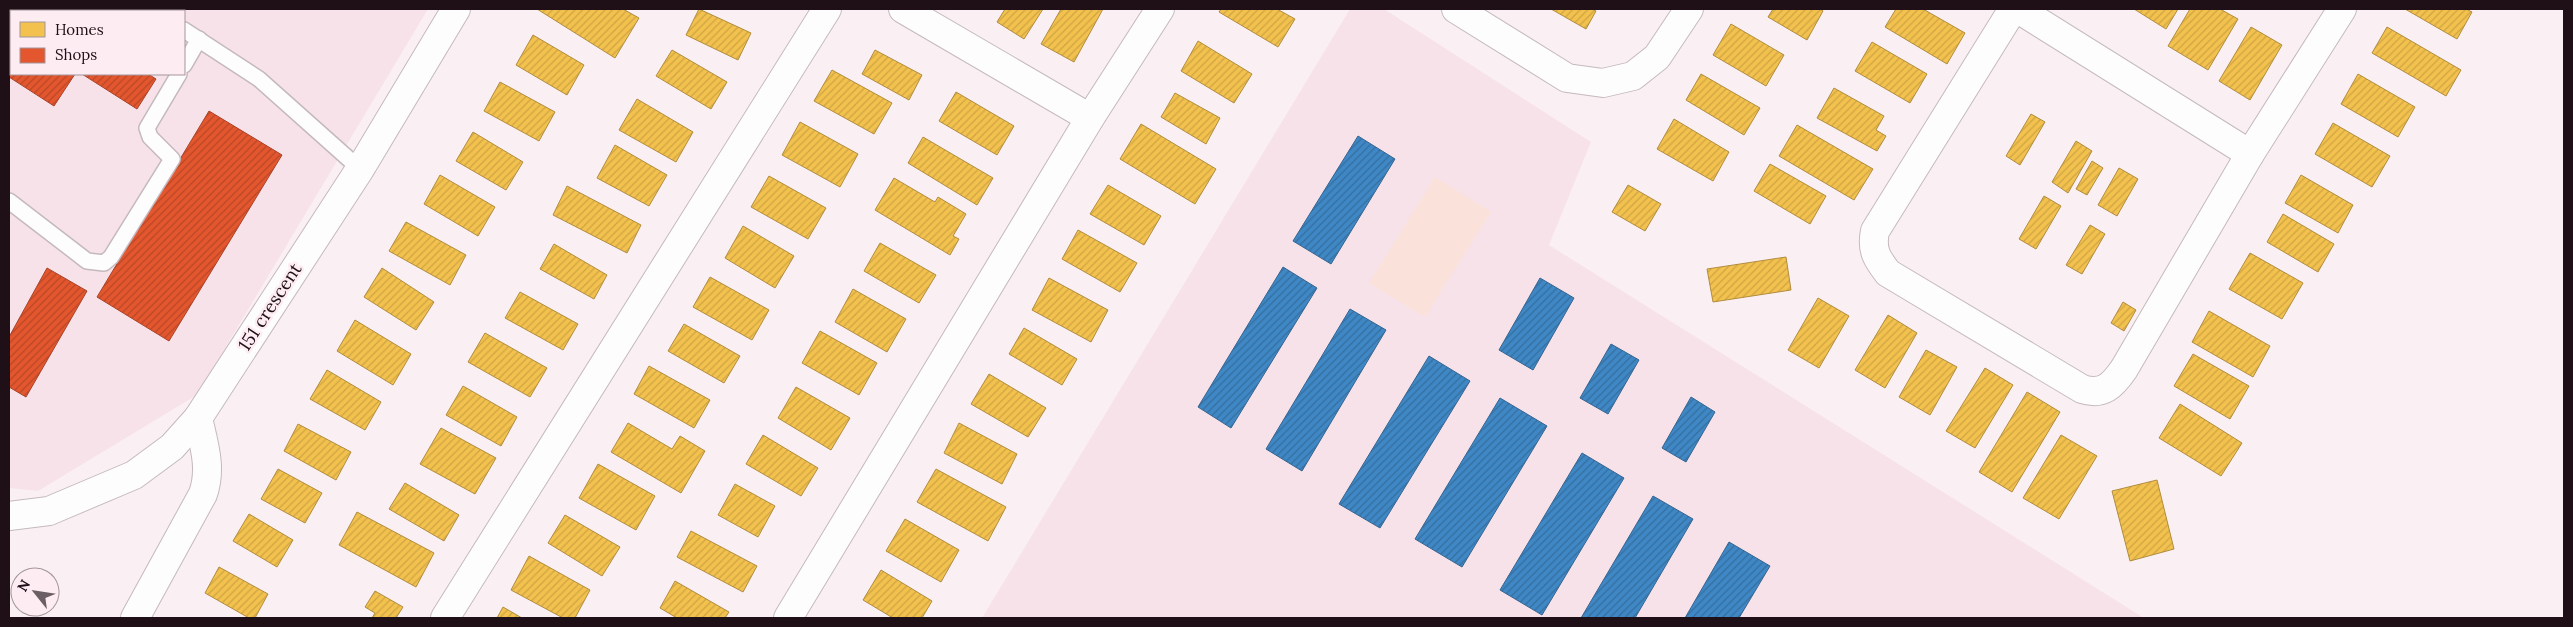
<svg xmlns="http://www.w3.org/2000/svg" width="2573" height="627" font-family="Lora,serif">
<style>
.built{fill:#f7e2e9;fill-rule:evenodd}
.pitch{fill:#fae2db}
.homes{fill:url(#homes-hatch);stroke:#b28c3d}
.shops{fill:url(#shops-hatch);stroke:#a94227}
.schools{fill:url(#schools-hatch);stroke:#356490}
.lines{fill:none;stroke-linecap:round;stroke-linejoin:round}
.lane-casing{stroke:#c4b9be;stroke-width:18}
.street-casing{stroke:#c4b9be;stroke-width:30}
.lane{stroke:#fefdfd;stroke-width:15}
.street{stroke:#fefdfd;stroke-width:28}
.labels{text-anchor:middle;stroke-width:5;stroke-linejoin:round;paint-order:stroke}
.street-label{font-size:18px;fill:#1e1016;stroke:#fdedf3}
</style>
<defs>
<pattern id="homes-hatch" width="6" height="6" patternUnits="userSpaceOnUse" patternTransform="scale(1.25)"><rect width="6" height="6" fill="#f2c14e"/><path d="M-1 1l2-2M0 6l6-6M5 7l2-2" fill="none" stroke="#cfa543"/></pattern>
<pattern id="shops-hatch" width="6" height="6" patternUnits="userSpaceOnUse" patternTransform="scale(1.25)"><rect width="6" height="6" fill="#e4572e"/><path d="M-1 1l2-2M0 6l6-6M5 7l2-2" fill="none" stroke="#b84726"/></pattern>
<pattern id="schools-hatch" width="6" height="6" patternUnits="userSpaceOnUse" patternTransform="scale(1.25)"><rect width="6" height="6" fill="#3f88c5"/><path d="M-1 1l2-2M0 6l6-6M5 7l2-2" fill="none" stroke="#346e9f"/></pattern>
</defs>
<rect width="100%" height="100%" fill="#faf0f4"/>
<g class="built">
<path d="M9 9H428L197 395 38 491 9 488ZM11 11H184V74H11Z"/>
<path d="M1350 9H1384L1591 142 1549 245 2144 618H982Z"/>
</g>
<path class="pitch" d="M1435 177 1491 212 1425 317 1369 283Z"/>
<g class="homes">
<path d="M537 9H623L639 18 615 58Z"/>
<path d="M699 9 751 33 738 60 686 35Z"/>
<path d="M1005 9H1043L1024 39 997 22Z"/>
<path d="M1061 9H1103L1074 62 1041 44Z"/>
<path d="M1221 9H1277L1295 19 1278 47 1219 12Z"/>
<path d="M1551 9H1592L1596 11 1586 29Z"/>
<path d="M1773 9H1820L1823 11 1807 40 1768 17Z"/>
<path d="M1896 9H1923L1965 33 1947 64 1885 27Z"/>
<path d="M2134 9H2178L2166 29Z"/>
<path d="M2190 9H2220L2238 19 2208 70 2168 46Z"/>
<path d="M2405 9H2466L2472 12 2457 39Z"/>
<path d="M1731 24 1784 55 1766 86 1713 55Z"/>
<path d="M2251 27 2282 45 2250 100 2219 81Z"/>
<path d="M2387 27 2461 70 2446 96 2372 53Z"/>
<path d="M533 35 584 65 567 95 516 65Z"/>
<path d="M1198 41 1252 74 1234 103 1181 71Z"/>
<path d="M1872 42 1927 74 1910 103 1855 71Z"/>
<path d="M672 50 727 82 711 109 656 76Z"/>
<path d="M875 50 922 75 909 100 862 74Z"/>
<path d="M832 70 892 103 874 134 814 101Z"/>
<path d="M1701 74 1760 108 1744 135 1686 100Z"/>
<path d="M2358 74 2415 107 2398 137 2341 104Z"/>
<path d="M500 82 555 112 539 141 484 111Z"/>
<path d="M1834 88 1884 116 1876 130 1886 136 1877 151 1817 118Z"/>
<path d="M956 92 1014 126 997 155 939 121Z"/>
<path d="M1175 93 1220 118 1206 144 1161 117Z"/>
<path d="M637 99 693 132 676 162 619 130Z"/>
<path d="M2031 114 2045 122 2020 165 2006 156Z"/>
<path d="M1674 119 1729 152 1713 181 1657 149Z"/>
<path d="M800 122 858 154 840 187 782 155Z"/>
<path d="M2333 123 2390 156 2372 187 2315 154Z"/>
<path d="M1141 124 1216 169 1195 204 1120 159Z"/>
<path d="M1797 125 1873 169 1854 200 1779 156Z"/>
<path d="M473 132 523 162 506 190 456 161Z"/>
<path d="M923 137 993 178 977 205 908 163Z"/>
<path d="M2076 141 2092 151 2068 193 2052 182Z"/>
<path d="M615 145 667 175 649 206 597 178Z"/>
<path d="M2092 161 2103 168 2087 195 2076 189Z"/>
<path d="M1770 164 1826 196 1810 224 1754 191Z"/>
<path d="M2119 168 2138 179 2117 216 2098 205Z"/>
<path d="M440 175 495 207 478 236 424 204Z"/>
<path d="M2301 175 2353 205 2338 233 2285 203Z"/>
<path d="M769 176 826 208 808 239 751 207Z"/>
<path d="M894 178 935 202 938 197 966 214 953 236 959 239 950 255 875 210Z"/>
<path d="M1108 185 1161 216 1144 245 1090 214Z"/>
<path d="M1628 185 1661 204 1645 231 1612 212Z"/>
<path d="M567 186 641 225 627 253 553 215Z"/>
<path d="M2044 196 2061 206 2036 249 2019 239Z"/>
<path d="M2283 214 2334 244 2318 272 2267 242Z"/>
<path d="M406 222 466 255 450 285 389 251Z"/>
<path d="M2090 225 2105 234 2082 274 2066 265Z"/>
<path d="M743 226 794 256 775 288 725 258Z"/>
<path d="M1078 230 1137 263 1120 292 1062 259Z"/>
<path d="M880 243 936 275 919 303 864 271Z"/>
<path d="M554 244 607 275 594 299 540 269Z"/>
<path d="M2250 253 2303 283 2282 319 2229 289Z"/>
<path d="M1786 257 1791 290 1713 302 1707 269Z"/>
<path d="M382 268 434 302 416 330 364 297Z"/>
<path d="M710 277 769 310 752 340 693 307Z"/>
<path d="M1049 278 1108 310 1091 342 1032 310Z"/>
<path d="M853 289 906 319 887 352 835 322Z"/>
<path d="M520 292 578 324 563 350 505 318Z"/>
<path d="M1818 298 1849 316 1819 368 1788 350Z"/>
<path d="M2123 302 2136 310 2124 331 2111 323Z"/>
<path d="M2209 311 2270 346 2253 377 2192 342Z"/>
<path d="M1888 315 1917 333 1885 388 1855 370Z"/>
<path d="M355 320 411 354 393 385 337 351Z"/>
<path d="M684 324 740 356 724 383 668 351Z"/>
<path d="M1024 328 1077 359 1062 385 1009 354Z"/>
<path d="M820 331 877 363 859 395 802 363Z"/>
<path d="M485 333 547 368 530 397 468 362Z"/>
<path d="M1926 350 1957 367 1930 415 1899 397Z"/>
<path d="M2193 354 2249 386 2230 419 2174 386Z"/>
<path d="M649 366 710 400 694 428 634 394Z"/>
<path d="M1985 368 2013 385 1975 448 1946 431Z"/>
<path d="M327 370 381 402 365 430 310 399Z"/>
<path d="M989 374 1046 408 1028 437 971 404Z"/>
<path d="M463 386 517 417 501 446 446 415Z"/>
<path d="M796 387 850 418 831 450 778 418Z"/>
<path d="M2027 392 2060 412 2012 492 1979 472Z"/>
<path d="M2180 404 2242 443 2221 476 2159 438Z"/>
<path d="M628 423 672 449 680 436 705 451 681 493 611 452Z"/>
<path d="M959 423 1017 454 1002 484 944 453Z"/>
<path d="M298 424 351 452 336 480 284 451Z"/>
<path d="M441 428 496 458 475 494 420 464Z"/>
<path d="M763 435 818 468 801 496 746 464Z"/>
<path d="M2061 435 2097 456 2059 519 2023 498Z"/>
<path d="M598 464 655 496 636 530 579 498Z"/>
<path d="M278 469 322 493 305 523 261 499Z"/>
<path d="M936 469 1006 507 988 541 917 502Z"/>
<path d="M2157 480 2174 549 2130 561 2112 491Z"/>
<path d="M405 483 459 515 444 541 389 509Z"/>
<path d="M735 484 775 506 758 537 718 515Z"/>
<path d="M357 512 434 553 416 587 339 545Z"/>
<path d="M249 514 293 540 277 567 233 541Z"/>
<path d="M565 515 620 547 602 576 548 543Z"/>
<path d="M905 519 959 550 941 582 886 551Z"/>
<path d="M691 531 757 566 743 592 677 557Z"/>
<path d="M529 556 590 590 575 618H563L511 590Z"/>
<path d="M219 567 268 594 255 618H249L205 593Z"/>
<path d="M881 570 932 601 922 618H893L863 600Z"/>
<path d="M675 581 729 612 725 618H677L660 608Z"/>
<path d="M375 591 403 607 396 618H372L375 613 365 607Z"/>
<path d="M503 607 522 618H497Z"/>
</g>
<g class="shops">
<path d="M9 9H84L88 11H11V74H75L54 106 9 77Z"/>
<path d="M82 74H148L156 79 137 109Z"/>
<path d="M209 111 282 155 169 341 97 297Z"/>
<path d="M47 268 87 291 26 397 9 387V337Z"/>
</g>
<g class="schools">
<path d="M1358 136 1395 159 1331 264 1293 241Z"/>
<path d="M1283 267 1317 288 1231 428 1198 407Z"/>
<path d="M1540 278 1574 298 1533 370 1499 350Z"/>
<path d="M1350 309 1386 330 1302 471 1266 449Z"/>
<path d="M1611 344 1639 360 1608 414 1580 398Z"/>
<path d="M1429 356 1470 381 1380 528 1339 504Z"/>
<path d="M1691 397 1715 412 1686 462 1662 448Z"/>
<path d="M1500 398 1547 426 1462 567 1415 539Z"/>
<path d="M1582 453 1624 478 1542 615 1500 590Z"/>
<path d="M1653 496 1693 519 1635 618H1581Z"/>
<path d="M1729 542 1770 566 1739 618H1685Z"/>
</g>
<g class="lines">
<defs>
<g id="lane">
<path d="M152 9 156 11"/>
<path d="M184 30 259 79 360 169"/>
<path d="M184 65 199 39"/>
<path d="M9 201 87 261 104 263 111 257 172 159 150 137 147 128 179 74"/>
</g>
<g id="street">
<path d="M1456 9 1567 78 1603 83 1633 76 1657 57 1689 9"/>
<path d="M2013 9 1875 231C1871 250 1877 259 1888 273L2082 389C2103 396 2113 385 2124 369L2250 154 2342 9"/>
<path d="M2018 9 2250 154"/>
<path d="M1090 118 1160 9"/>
<path d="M9 516 49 511 134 475 172 447 198 418 360 169 456 9"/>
<path d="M135 618 203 494C212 468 204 445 198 418"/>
<path d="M445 618 827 9"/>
<path d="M788 618 1090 118 903 9"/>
</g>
</defs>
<use href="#lane" class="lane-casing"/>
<use href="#street" class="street-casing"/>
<use href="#lane" class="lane"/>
<use href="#street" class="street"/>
</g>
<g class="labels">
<g class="street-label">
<text transform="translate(270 307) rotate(-57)" y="6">151 crescent</text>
</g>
</g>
<rect width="2573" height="627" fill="none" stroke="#1e1016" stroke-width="20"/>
<rect x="10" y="10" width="175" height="65" fill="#fdedf3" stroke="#a4959b"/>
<rect x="20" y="22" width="25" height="15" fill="#f2c14e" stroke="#a4959b"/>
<text x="55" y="35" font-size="15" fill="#1e1016">Homes</text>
<rect x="20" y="48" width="25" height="15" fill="#e4572e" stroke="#a4959b"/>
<text x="55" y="60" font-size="15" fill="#1e1016">Shops</text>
<g transform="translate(35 592) rotate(300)"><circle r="24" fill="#fdedf3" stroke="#a4959b"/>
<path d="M0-4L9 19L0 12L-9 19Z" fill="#6b5e64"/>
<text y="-8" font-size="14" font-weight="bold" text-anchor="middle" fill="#1e1016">N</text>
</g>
</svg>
